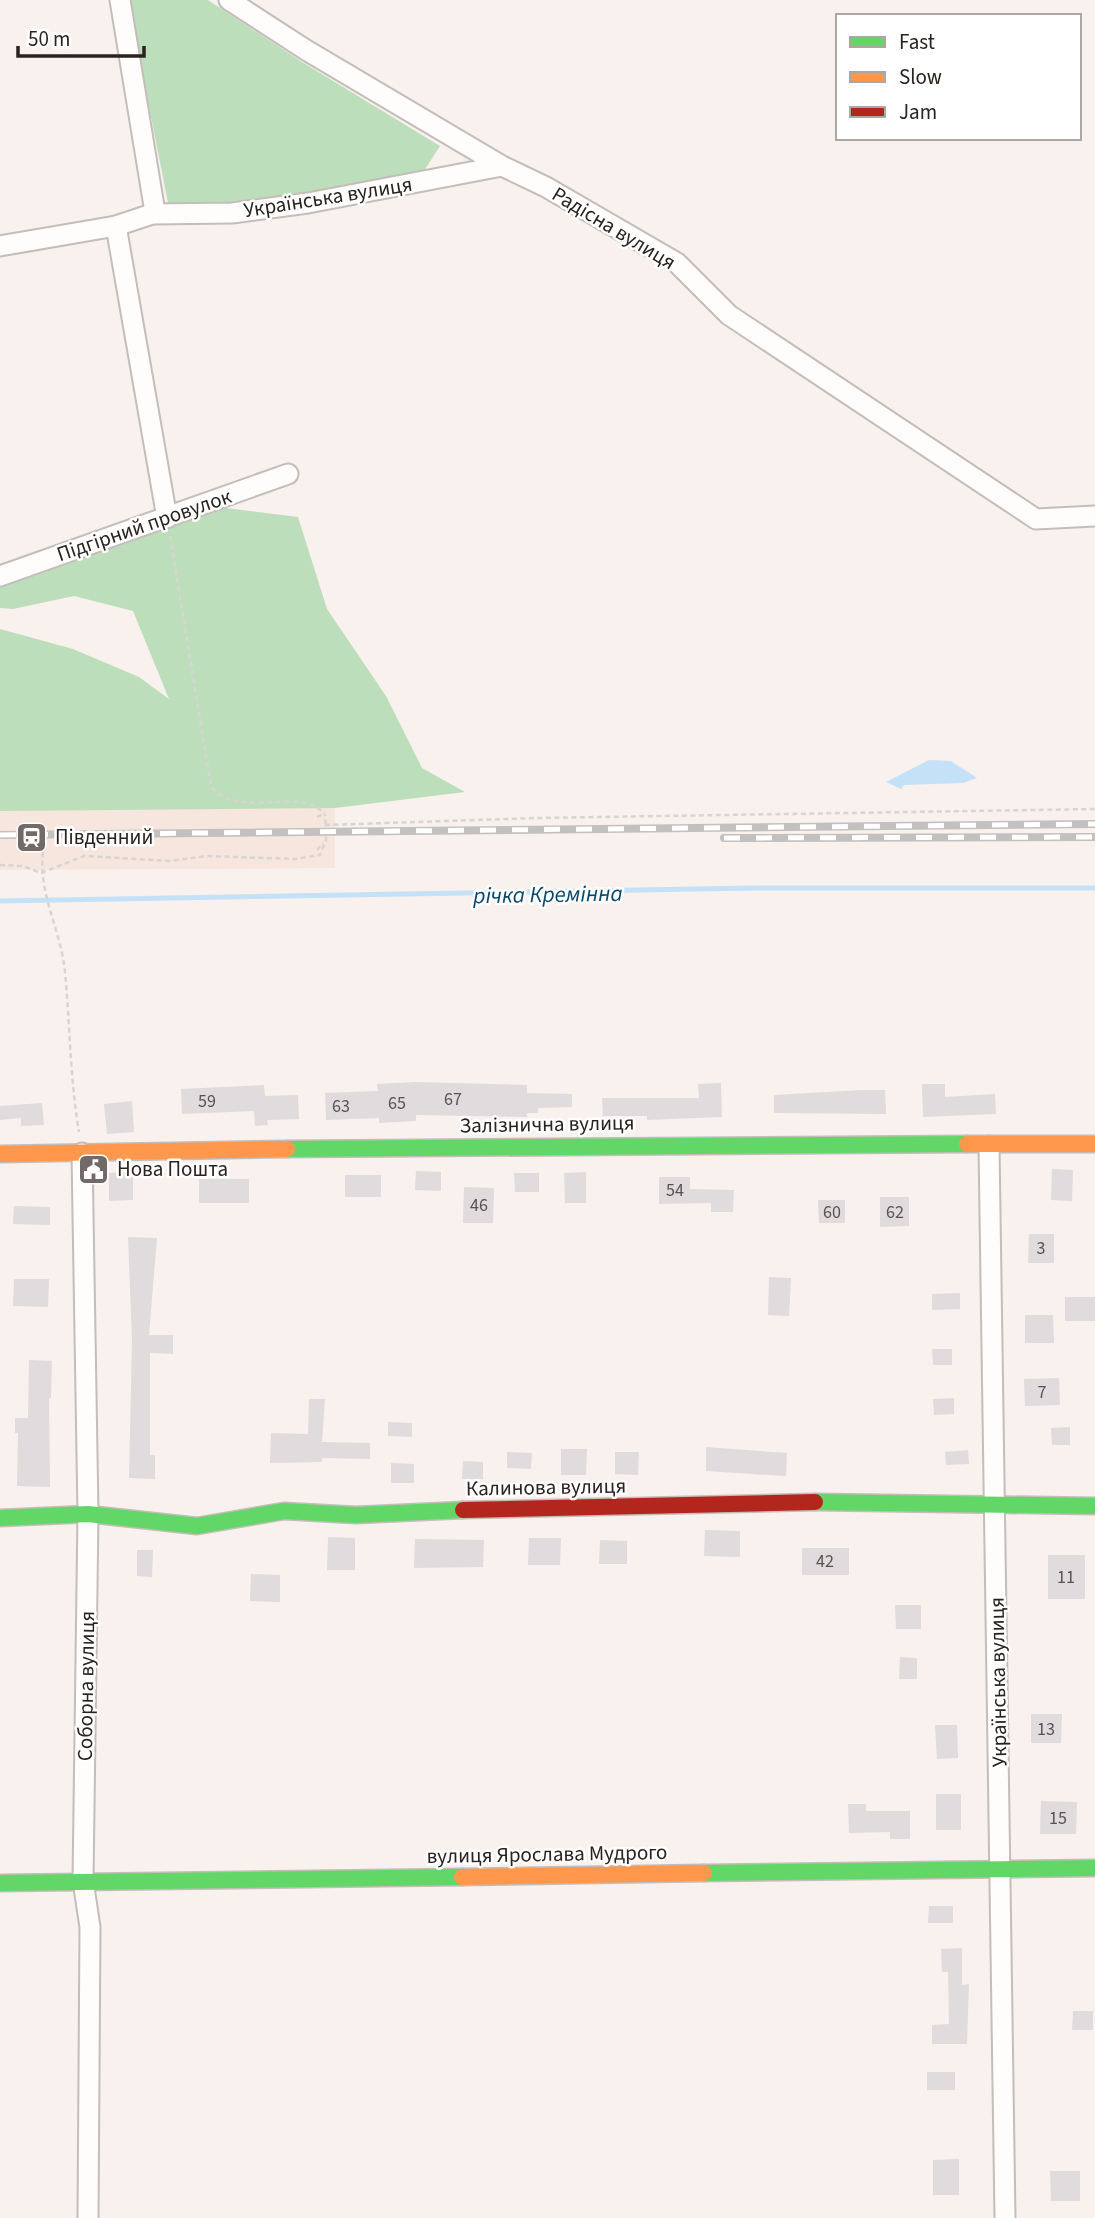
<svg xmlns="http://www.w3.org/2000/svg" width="1095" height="2218" font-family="'Source Sans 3',sans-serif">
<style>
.built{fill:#f6e6dd}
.forest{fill:#bddeba}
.water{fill:#c4e1f8}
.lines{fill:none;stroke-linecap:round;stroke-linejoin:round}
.stream{stroke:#c4e1f8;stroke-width:5}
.building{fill:#e0dbdd}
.street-casing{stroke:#c4bdb9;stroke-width:23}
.fast-casing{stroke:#c4bdb9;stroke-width:19}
.slow-casing{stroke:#c4bdb9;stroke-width:19}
.jam-casing{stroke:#c4bdb9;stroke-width:19}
.path{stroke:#d7d5d4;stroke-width:2.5;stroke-dasharray:5 3.5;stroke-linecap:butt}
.street{stroke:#fefdfc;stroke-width:19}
.fast{stroke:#63d668;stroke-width:16}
.slow{stroke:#ff974d;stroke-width:16}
.jam{stroke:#b3261e;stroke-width:16}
.rail-casing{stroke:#c2c1c0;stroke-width:8}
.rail{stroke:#fff;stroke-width:5;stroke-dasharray:16;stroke-linecap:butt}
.labels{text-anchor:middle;stroke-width:5;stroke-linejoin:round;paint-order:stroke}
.number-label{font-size:18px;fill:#5a5250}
.street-label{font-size:21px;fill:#2a221e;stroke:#fff}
.poi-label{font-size:21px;fill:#2a221e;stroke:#fff;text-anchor:start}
.water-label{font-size:23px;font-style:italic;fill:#08476b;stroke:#fff}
</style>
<rect width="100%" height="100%" fill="#f8f1ee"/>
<path class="built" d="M335 808V868L0 870V809Z"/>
<g class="forest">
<path d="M128 0H208L302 62 440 146 424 171 179 215 169 208Z"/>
<path d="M202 505 298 517 327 609 386 696 422 768 465 792 335 808 0 811V629L73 649 139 677 169 699 133 611 74 596 13 609 0 608V582Z"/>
</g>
<path class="water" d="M929 760 951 761 977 778 963 783 904 785 901 789 886 782Z"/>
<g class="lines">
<path class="stream" d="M0 901 754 888H1095"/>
</g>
<g class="building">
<path d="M415 1082 527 1085V1093L572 1094V1107L538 1108V1113H527V1117L416 1115V1121L379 1123V1118L326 1120 325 1093 378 1091 377 1084Z"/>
<path d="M721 1083 722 1117 647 1120V1116H603L602 1098H699L698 1084Z"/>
<path d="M922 1084H945V1097L995 1094 996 1114 923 1117Z"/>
<path d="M264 1085 265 1096 298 1095 299 1119 267 1120 268 1125 255 1126 254 1111 182 1114 181 1089Z"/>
<path d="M862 1090H885L886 1114 774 1113V1095Z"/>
<path d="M132 1101 134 1132 107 1134 104 1104Z"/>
<path d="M42 1103 44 1125 21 1126V1118L0 1120V1106Z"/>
<path d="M1052 1169 1073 1170 1072 1201 1051 1200Z"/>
<path d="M416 1171 441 1172V1191L415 1190Z"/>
<path d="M133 1172V1200L109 1201V1173Z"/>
<path d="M586 1172V1203H565L564 1173Z"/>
<path d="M514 1173H539V1192H515Z"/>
<rect x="345" y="1175" width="36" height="22"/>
<path d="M659 1177H690V1189L734 1190 733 1212H711V1203L659 1204Z"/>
<rect x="199" y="1179" width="50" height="24"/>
<path d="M464 1187 494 1188 493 1223H463Z"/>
<path d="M880 1197H909V1226L880 1227Z"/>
<path d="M818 1200H845V1223H819Z"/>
<path d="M14 1206 50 1207V1225L13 1224Z"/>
<path d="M1029 1234H1054V1263H1028Z"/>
<path d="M128 1237 157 1238 149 1335H173V1354L150 1353V1455H155V1479L129 1478 132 1339Z"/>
<path d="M769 1277 791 1278 789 1316 768 1315Z"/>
<path d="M14 1279H49L48 1307 13 1306Z"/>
<path d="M960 1293V1309L932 1310V1294Z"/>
<rect x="1065" y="1297" width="30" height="24"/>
<path d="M1025 1315H1053L1054 1343H1025Z"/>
<path d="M932 1349H952V1365H933Z"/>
<path d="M29 1360 52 1361 51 1398H49L50 1487 17 1486 18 1433H15V1418H28Z"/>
<path d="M1059 1378 1060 1405 1025 1406 1024 1379Z"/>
<path d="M954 1398V1414L934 1415 933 1399Z"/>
<path d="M309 1399H325L322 1442 370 1443V1459L322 1458V1462L270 1463 271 1433 308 1434Z"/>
<path d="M388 1422 412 1423V1437L388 1436Z"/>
<path d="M1070 1427V1445H1052L1051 1428Z"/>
<path d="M706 1447 787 1453 786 1476 706 1471Z"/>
<path d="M561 1449H587L586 1475H561Z"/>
<path d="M968 1450 969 1464 946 1465 945 1452Z"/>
<path d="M507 1452 532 1453 531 1469 507 1468Z"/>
<path d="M615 1452H639L638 1475 615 1474Z"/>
<path d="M463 1461 483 1462V1479H462Z"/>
<path d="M391 1463 414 1464V1483H391Z"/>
<path d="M705 1530 740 1531V1557L704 1556Z"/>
<path d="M328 1537 355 1538V1570H327Z"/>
<path d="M529 1538H561L560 1565H528Z"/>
<path d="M415 1539 484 1540 483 1567 414 1568Z"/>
<path d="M600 1540 627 1541V1564H599Z"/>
<rect x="802" y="1548" width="47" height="27"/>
<path d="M137 1550H153L152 1577 137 1576Z"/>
<rect x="1048" y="1555" width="37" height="44"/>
<path d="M251 1574 280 1575V1602L250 1601Z"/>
<path d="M895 1605H921V1629H896Z"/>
<path d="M900 1657 917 1658V1679H899Z"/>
<path d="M1031 1714H1062L1061 1743H1031Z"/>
<path d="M935 1725H957L958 1758 937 1759Z"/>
<rect x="936" y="1794" width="25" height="36"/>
<path d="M1041 1801 1077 1802 1076 1834H1040Z"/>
<path d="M848 1804H866V1811H910V1839H890V1832L849 1833Z"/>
<path d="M929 1906H953V1923H928Z"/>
<path d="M962 1948V1985L969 1984 967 2044H932V2025L949 2024 948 1972H942L941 1949Z"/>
<path d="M1073 2011H1093V2030H1072Z"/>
<rect x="927" y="2072" width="28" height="18"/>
<path d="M959 2159V2195H933V2160Z"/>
<path d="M1050 2171H1080V2201H1051Z"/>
</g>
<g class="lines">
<defs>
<g id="street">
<path d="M229 0 306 50 502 166 546 187 677 263 729 315 1036 519 1095 516"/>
<path d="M152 214 232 213 308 203 502 166"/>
<path d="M116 226 167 518"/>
<path d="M0 246 116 226 152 214 154 206 120 0"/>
<path d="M0 576 288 474"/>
<path d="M989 1146 1005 2218"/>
<path d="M82 1153 88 1514 83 1881 90 1927 88 2218"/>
</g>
<g id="fast">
<path d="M287 1149 967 1144"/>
<path d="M815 1502 1095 1506"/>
<path d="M0 1518 88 1514 197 1526 284 1511 356 1515 463 1510"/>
<path d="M704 1873 1095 1868"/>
<path d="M0 1883 462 1877"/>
</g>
<g id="slow">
<path d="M967 1144H1095"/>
<path d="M0 1154 287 1149"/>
<path d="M462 1877 704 1873"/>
</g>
<path id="jam" d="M463 1510 815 1502"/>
</defs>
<use href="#street" class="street-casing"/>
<use href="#fast" class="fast-casing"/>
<use href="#slow" class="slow-casing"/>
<use href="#jam" class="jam-casing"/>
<g class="path">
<path d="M170 536 211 786C231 814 277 797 305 803 312 804 319 809 325 813"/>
<path d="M317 817 325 813"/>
<path d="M325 825 537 818 1095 809"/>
<path d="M317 850 323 843"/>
<path d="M43 852C38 894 61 930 65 972 70 1025 70 1079 79 1132"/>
<path d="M0 865 23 866 41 873 84 856 170 861 207 856 295 859 320 855 326 840 325 814"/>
</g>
<use href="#street" class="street"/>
<use href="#fast" class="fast"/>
<use href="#slow" class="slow"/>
<use href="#jam" class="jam"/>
<defs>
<g id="rail">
<path d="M0 835 1095 824"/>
<path d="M724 838 1095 837"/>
</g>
</defs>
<use href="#rail" class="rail-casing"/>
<use href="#rail" class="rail"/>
</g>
<defs>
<symbol id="station-square" viewBox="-11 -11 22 22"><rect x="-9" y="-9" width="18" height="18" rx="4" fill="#726a67" stroke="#fff"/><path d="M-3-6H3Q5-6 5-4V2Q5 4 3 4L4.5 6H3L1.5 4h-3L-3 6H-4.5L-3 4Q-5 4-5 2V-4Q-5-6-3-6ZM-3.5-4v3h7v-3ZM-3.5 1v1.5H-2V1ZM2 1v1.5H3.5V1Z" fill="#fff"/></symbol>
<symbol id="civic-square" viewBox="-11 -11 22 22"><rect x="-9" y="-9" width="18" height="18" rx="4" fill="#726a67" stroke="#fff"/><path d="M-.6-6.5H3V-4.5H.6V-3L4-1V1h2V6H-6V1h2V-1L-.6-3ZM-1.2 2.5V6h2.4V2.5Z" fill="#fff"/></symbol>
</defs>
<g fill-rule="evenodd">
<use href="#station-square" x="14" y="820" width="35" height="35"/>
<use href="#civic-square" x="76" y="1152" width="35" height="35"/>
</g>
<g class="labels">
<g class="number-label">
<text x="453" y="1105">67</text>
<text x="207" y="1107">59</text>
<text x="397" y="1109">65</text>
<text x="341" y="1112">63</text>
<text x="675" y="1196">54</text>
<text x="479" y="1211">46</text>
<text x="832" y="1218">60</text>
<text x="895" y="1218">62</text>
<text x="1041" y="1254">3</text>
<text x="1042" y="1398">7</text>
<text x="825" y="1567">42</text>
<text x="1066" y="1583">11</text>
<text x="1046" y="1735">13</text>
<text x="1058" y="1824">15</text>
</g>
<g class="street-label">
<text transform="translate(328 197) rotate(-9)" y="7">Українська вулиця</text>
<text transform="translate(614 228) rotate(31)" y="7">Радісна вулиця</text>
<text transform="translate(144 525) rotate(-19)" y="7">Підгірний провулок</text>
<text transform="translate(547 1124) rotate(-1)" y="7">Залізнична вулиця</text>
<text transform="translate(546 1487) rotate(-1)" y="7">Калинова вулиця</text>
<text transform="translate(998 1682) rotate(-91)" y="7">Українська вулиця</text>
<text transform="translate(86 1686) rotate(-89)" y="7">Соборна вулиця</text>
<text transform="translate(547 1854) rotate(-1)" y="7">вулиця Ярослава Мудрого</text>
</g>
<g class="poi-label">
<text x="55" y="844">Південний</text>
<text x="117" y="1176">Нова Пошта</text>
</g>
<g class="water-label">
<text transform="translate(548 894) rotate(-1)" y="8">річка Кремінна</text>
</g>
</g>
<rect x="836" y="14" width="245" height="126" fill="#ffffff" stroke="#aaa7a5" stroke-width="2"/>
<rect x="850" y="37" width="35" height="10" fill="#63d668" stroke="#aaa7a5" stroke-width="2"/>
<text x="899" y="49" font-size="21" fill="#2a221e">Fast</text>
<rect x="850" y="72" width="35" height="10" fill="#ff974d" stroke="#aaa7a5" stroke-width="2"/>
<text x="899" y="84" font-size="21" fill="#2a221e">Slow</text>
<rect x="850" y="107" width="35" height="10" fill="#b3261e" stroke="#aaa7a5" stroke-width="2"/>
<text x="899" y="119" font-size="21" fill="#2a221e">Jam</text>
<path d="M18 46v10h126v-10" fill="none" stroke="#2a221e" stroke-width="3.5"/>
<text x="28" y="46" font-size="21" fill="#2a221e" stroke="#ffffff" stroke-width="5" paint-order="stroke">50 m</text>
</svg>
